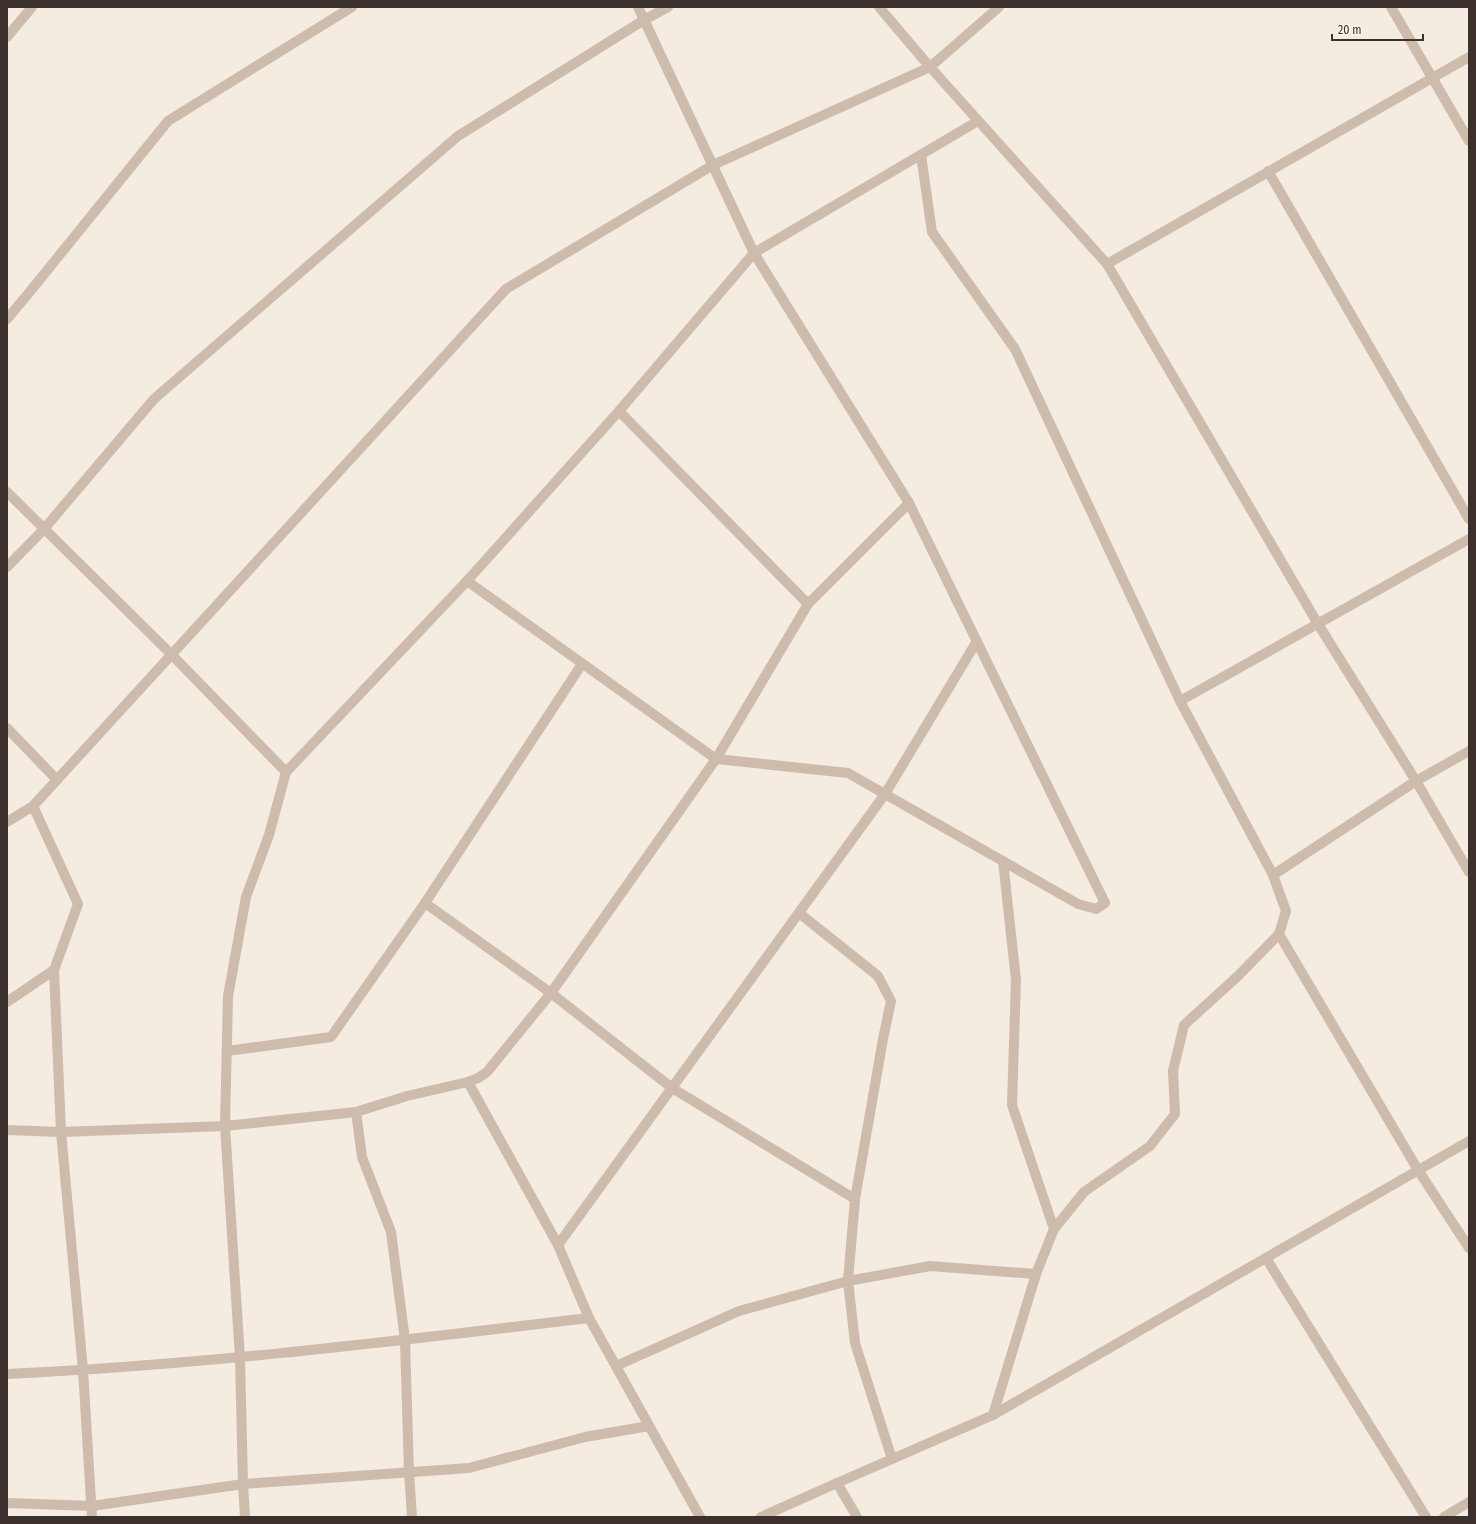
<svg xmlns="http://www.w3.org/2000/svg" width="1476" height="1524" font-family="'Fira Sans Condensed',sans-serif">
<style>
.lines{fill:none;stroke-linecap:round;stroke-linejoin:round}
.minor{stroke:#cdbbac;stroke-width:10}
</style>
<rect width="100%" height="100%" fill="#f4ebe1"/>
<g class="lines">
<g class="minor">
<path d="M879 7 930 67 1107 264 1318 624 1416 781 1469 872"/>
<path d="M1391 7 1469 141"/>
<path d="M7 37 32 7"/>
<path d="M921 155 932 232 1015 349 1180 701 1273 875 1286 911 1279 934 1238 976 1184 1025 1173 1071 1175 1114 1150 1146 1084 1192 1054 1229 1036 1274 993 1415"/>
<path d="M1268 171 1469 519"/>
<path d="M1107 264 1469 57"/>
<path d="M7 319 28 294 168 121 352 7"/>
<path d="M7 492 171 654 286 772"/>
<path d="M7 567 44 529 154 399 458 136 644 20 668 7"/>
<path d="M467 581 716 759 848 773 1078 904 1096 909 1105 903 909 503 754 253 638 7"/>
<path d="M808 604 909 503"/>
<path d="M1180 701 1469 539"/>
<path d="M7 728 57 780"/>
<path d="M33 806 78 904 54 970 61 1132 83 1370 92 1517"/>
<path d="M7 822 33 806 506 289 713 165 930 67 999 7"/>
<path d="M1003 861 1016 980 1012 1105 1054 1229"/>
<path d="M1273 875 1416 781 1469 751"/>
<path d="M425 903 551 993 672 1088 855 1199"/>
<path d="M799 913 878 976 891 1001 883 1039 855 1199 848 1281 855 1343 892 1459"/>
<path d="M1279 934 1418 1170 1469 1248"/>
<path d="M7 1002 54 970"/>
<path d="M227 1051 331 1037 425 903 582 664"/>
<path d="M468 1082 558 1245"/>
<path d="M356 1112 362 1157 391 1232 405 1340 409 1472 412 1517"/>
<path d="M7 1130 61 1132 225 1126 356 1112 407 1096 468 1082 478 1078 487 1072 551 993 716 759 808 604 619 411"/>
<path d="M1266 1258 1426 1517"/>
<path d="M616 1366 739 1311 848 1281 930 1266 1036 1274"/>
<path d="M7 1374C202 1365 396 1341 589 1318"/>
<path d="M7 1503 92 1506 243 1484 469 1468 585 1437 649 1426"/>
<path d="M245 1517 243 1484 240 1358 225 1126 228 996 246 897 269 835 286 772 467 581 619 411 754 253 978 121"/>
<path d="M700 1517 589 1318 558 1245 885 794 977 641"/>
<path d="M761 1517 837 1483"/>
<path d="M857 1517 837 1483 993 1415 1469 1141"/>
<path d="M1444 1517 1469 1502"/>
</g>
</g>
<rect width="1476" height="1524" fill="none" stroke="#3b302b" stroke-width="16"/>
<path d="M1332 34v6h91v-6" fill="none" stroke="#3b302b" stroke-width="2"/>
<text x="1338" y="34" font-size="12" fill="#3b302b" stroke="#fbf5ee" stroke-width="3" paint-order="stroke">20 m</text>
</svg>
